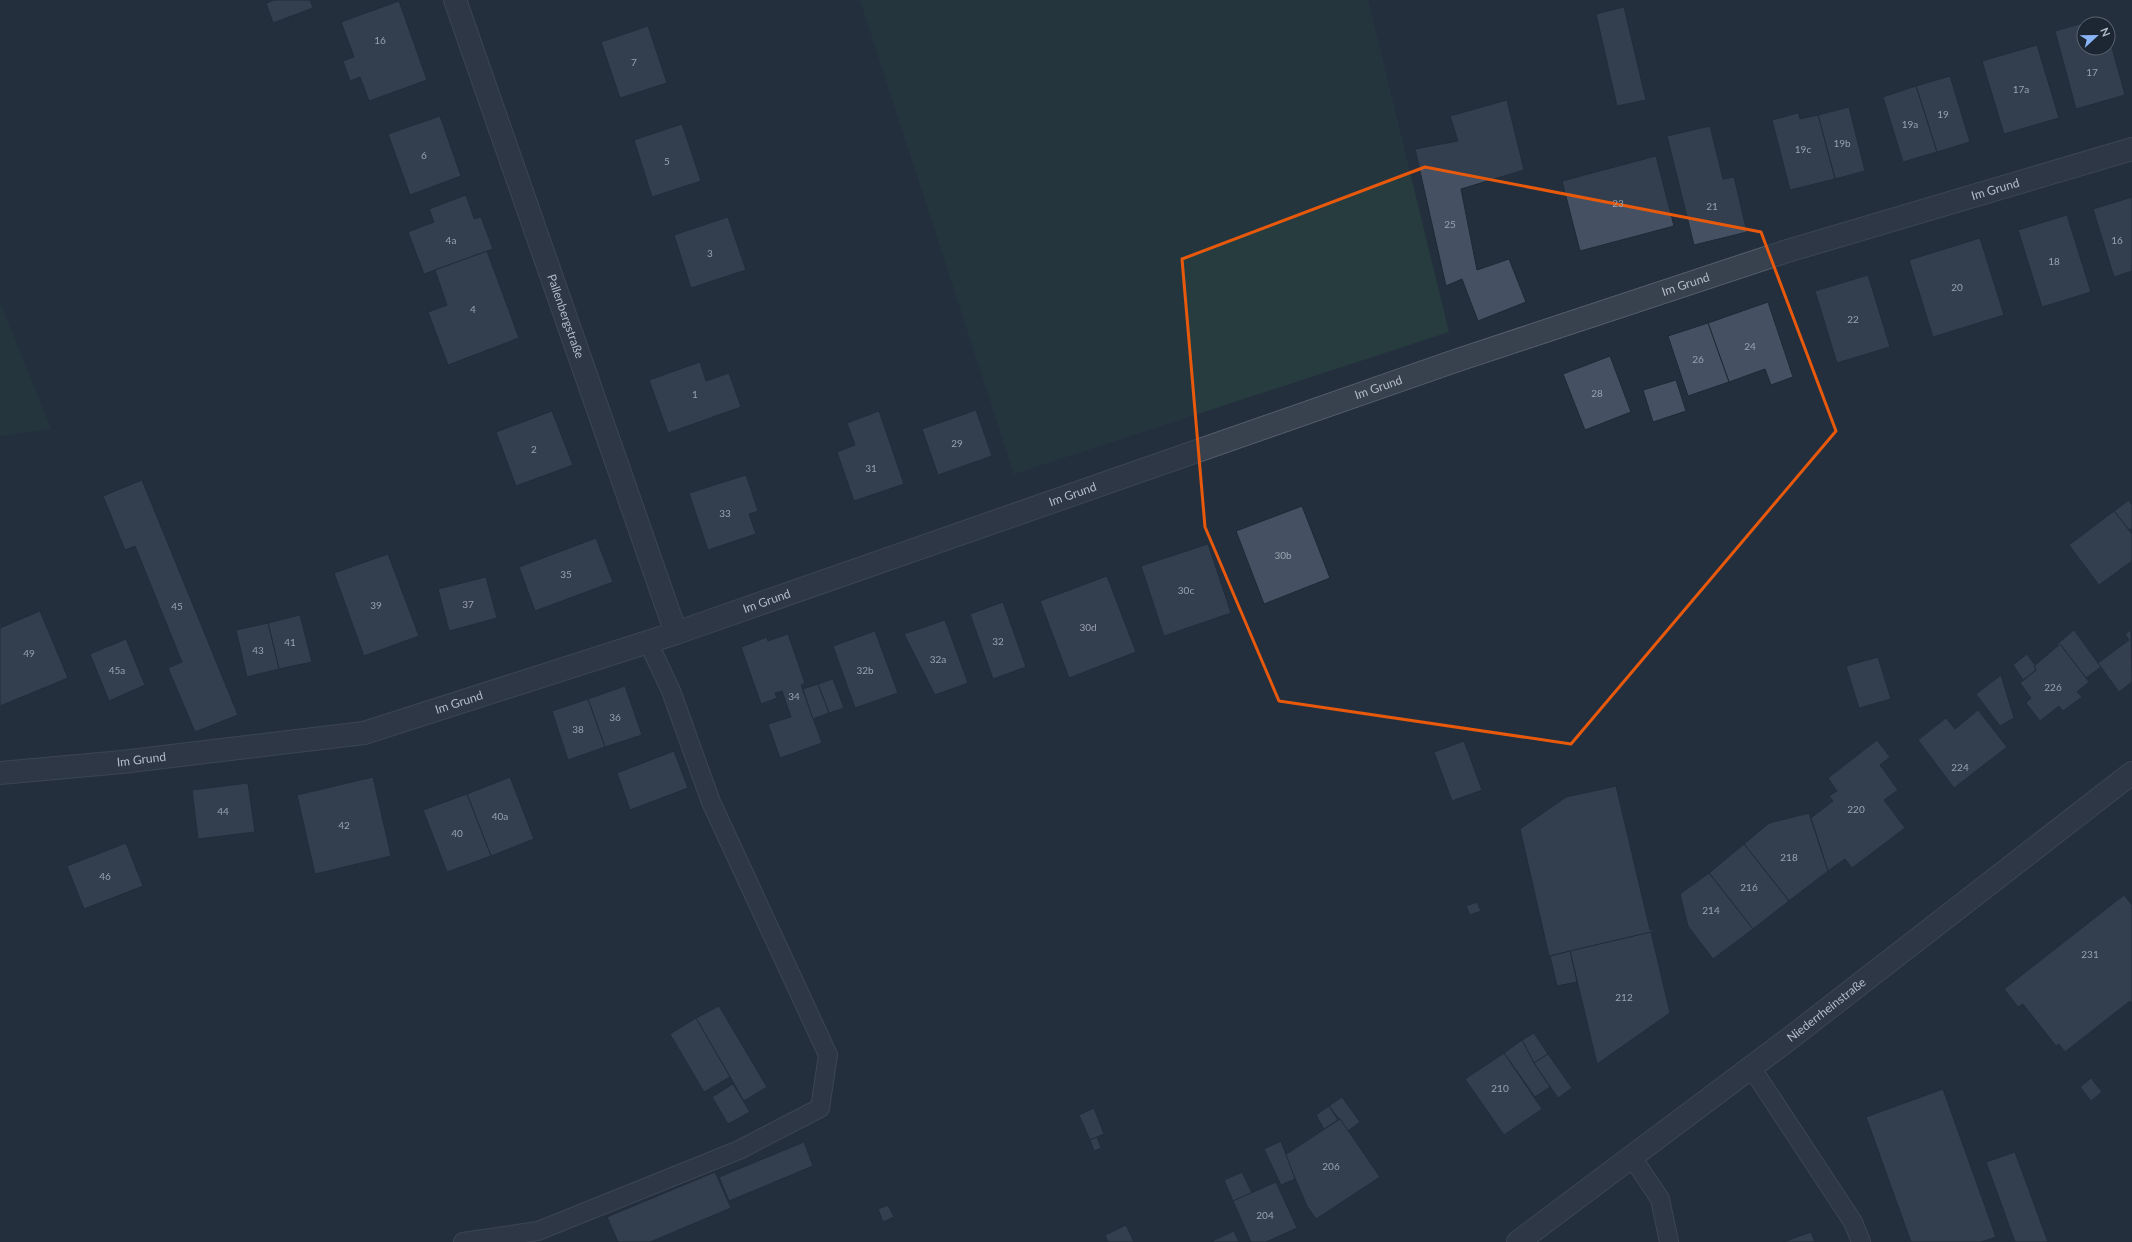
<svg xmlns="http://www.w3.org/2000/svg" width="2132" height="1242" font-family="Lato,sans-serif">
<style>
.green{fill:#263c3f}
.building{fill:#455162;stroke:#1f2835}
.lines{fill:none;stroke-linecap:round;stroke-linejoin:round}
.service-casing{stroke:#565f6c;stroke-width:20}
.minor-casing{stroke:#565f6c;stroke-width:24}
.tertiary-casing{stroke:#565f6c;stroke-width:24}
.service{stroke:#38414e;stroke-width:18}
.minor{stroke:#38414e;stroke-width:22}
.tertiary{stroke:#38414e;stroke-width:22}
.marked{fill:none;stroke:#e8590c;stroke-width:3;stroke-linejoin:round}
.labels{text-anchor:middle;stroke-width:3;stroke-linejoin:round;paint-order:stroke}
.number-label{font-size:10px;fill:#98a1af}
.street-label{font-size:12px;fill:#b4bcc9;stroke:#1d2633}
</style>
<rect width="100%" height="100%" fill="#242f3e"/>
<g class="green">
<path d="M860 0H1368L1449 332 1014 474Z"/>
<path d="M0 303 51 429 0 436Z"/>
</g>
<g class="building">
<path d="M274 0H310L313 8 273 23 266 3Z"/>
<path d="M399 1 427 80 369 101 360 77 350 81 343 61 354 57 341 22Z"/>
<path d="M1624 7 1646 100 1617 106 1596 14Z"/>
<path d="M2104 17 2105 24H2084V48H2108V33L2125 95 2076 109 2055 31Z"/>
<path d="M648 26 667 83 620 98 601 42Z"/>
<path d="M2037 45 2059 118 2004 134 1982 61Z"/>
<path d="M1950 76 1970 142 1937 152 1916 86Z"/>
<path d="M1916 86 1937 152 1903 162 1883 97Z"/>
<path d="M1507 100 1524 170 1461 189 1477 270 1509 259 1526 302 1478 321 1462 279 1446 286 1415 149 1458 141 1450 116Z"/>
<path d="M1849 107 1865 171 1835 179 1818 115Z"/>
<path d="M1798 113 1800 119 1818 115 1835 179 1790 190 1772 120Z"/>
<path d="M440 116 461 176 410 195 388 134Z"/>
<path d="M682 124 701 181 652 197 634 140Z"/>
<path d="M1710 126 1723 179 1734 177 1747 232 1694 245 1667 136Z"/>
<path d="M1656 156 1674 226 1580 251 1562 181Z"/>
<path d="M466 195 474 219 481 217 493 249 424 274 408 232 434 222 429 209Z"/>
<path d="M2132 197V271L2114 277 2093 209Z"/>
<path d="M2067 215 2091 292 2042 307 2018 230Z"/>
<path d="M728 217 746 270 691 288 674 235Z"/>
<path d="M1980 238 2004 315 1933 337 1909 260Z"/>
<path d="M487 251 519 338 448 365 428 312 447 305 435 270Z"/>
<path d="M1868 275 1890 347 1837 363 1815 291Z"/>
<path d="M1768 302 1793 377 1771 385 1765 369 1729 382 1708 323Z"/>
<path d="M1708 323 1729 382 1688 396 1668 336Z"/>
<path d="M1610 356 1631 412 1585 430 1563 374Z"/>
<path d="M700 362 706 381 729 373 741 407 668 433 649 380Z"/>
<path d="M1676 380 1686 411 1653 422 1643 390Z"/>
<path d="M976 410 992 456 938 475 922 429Z"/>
<path d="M552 411 573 465 516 486 496 432Z"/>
<path d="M879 411 904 484 854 501 837 452 855 445 847 423Z"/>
<path d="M746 475 758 511 749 514 756 534 708 550 689 493Z"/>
<path d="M142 480 238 715 195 732 168 668 182 662 135 546 125 550 103 496Z"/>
<path d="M2129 500 2132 505V528L2129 530 2114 511Z"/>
<path d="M1302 506 1330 578 1264 604 1236 531Z"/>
<path d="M2114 511 2132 534V561L2099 585 2069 545Z"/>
<path d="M596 538 613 582 535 611 519 567Z"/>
<path d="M1208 544 1231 613 1164 636 1141 566Z"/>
<path d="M388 554 419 636 364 656 334 573Z"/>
<path d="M1107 576 1136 652 1069 678 1040 601Z"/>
<path d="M486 577 497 618 449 631 438 589Z"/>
<path d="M1003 602 1026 667 993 679 970 614Z"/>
<path d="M40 611 68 678 0 706V628Z"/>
<path d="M300 615 312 662 279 669 268 623Z"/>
<path d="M945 620 968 683 935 695 904 634Z"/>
<path d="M268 623 279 669 247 677 236 630Z"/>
<path d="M2074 630 2101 667 2086 678 2060 644 2058 646 2056 645Z"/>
<path d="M2131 630 2132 682 2119 692 2098 663 2129 640 2125 634Z"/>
<path d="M875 631 898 693 855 708 833 646Z"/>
<path d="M788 634 805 683 801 685 822 743 780 758 768 724 791 717 782 691 775 693 777 698 761 704 741 647 767 637 768 641Z"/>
<path d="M126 639 145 685 109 701 90 654Z"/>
<path d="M2060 644 2089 682 2077 692 2082 697 2063 711 2059 706 2040 721 2026 703 2031 698 2020 683 2036 670 2034 666Z"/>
<path d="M2027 654 2035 665 2034 666 2036 670 2023 680 2013 665Z"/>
<path d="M1878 657 1891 699 1859 708 1846 666Z"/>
<path d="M2001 675 2014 718 2000 726 1976 694Z"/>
<path d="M833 679 844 708 829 713 818 684Z"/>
<path d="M818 684 829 713 813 719 803 689Z"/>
<path d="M625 686 642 735 605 747 588 699Z"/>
<path d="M588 699 605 747 568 760 552 711Z"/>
<path d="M1978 710 2007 747 1954 788 1918 740 1946 718 1955 729Z"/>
<path d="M1877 740 1890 757 1880 765 1898 790 1884 800 1905 828 1852 868 1845 859 1828 871 1811 818 1833 801 1829 796 1837 791 1828 778Z"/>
<path d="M1464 741 1482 790 1452 801 1434 752Z"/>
<path d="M674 751 688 788 630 810 617 773Z"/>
<path d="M373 777 391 856 315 874 297 795Z"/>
<path d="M510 777 534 839 491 856 467 794Z"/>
<path d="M248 783 255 832 198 839 192 790Z"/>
<path d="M1616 786 1650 930 1653 929V932L1549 956 1520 829 1566 797Z"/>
<path d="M467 794 491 856 447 872 423 810Z"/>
<path d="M1809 813 1828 871 1789 901 1744 844 1769 823Z"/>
<path d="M126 843 143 886 84 909 67 866Z"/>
<path d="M1744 844 1789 901 1753 929 1709 873Z"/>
<path d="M1709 873 1753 929 1713 959 1688 926 1680 894Z"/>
<path d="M2124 895 2132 905V1004L2130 1001 2065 1052 2059 1044 2056 1046 2023 1004 2018 1007 2004 989Z"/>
<path d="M1477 902 1481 911 1470 915 1466 906Z"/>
<path d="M1651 932 1670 1013 1597 1064 1570 951Z"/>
<path d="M1570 951 1577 982 1557 986 1550 956Z"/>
<path d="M719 1006 767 1087 744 1101 696 1018Z"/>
<path d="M696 1018 730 1077 704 1092 670 1034Z"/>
<path d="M1534 1033 1548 1054 1534 1063 1522 1040Z"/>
<path d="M1522 1040 1534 1063 1550 1087 1535 1097 1504 1053Z"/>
<path d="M1504 1053 1542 1109 1504 1135 1465 1079Z"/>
<path d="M1548 1054 1572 1088 1558 1098 1534 1063Z"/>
<path d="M2091 1078 2102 1092 2091 1101 2080 1087Z"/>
<path d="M733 1084 750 1112 728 1124 712 1097Z"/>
<path d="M1943 1089 1996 1237 1981 1242H1911L1866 1117Z"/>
<path d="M1342 1097 1360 1122 1348 1131 1329 1106Z"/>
<path d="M1329 1106 1338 1120 1324 1129 1316 1115Z"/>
<path d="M1094 1108 1104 1134 1090 1140 1079 1115Z"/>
<path d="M1340 1119 1380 1177 1316 1219 1307 1206 1285 1155Z"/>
<path d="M1097 1137 1101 1148 1094 1151 1090 1140Z"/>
<path d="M1281 1141 1295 1179 1281 1185 1264 1149Z"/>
<path d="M804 1142 813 1166 729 1201 719 1177Z"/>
<path d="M2015 1152 2048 1242H2015L1986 1162Z"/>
<path d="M715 1172 731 1208 650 1242H618L607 1217Z"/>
<path d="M1242 1172 1252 1193 1233 1201 1224 1180Z"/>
<path d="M1276 1182 1297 1228 1266 1242H1251L1233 1201Z"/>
<path d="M888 1205 894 1217 883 1222 878 1209Z"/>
<path d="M1126 1225 1134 1242H1108L1105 1235Z"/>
<path d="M1234 1231 1239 1242H1210Z"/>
<path d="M1811 1232 1815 1242H1783Z"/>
</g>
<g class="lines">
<defs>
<g id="service">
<path d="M1751 1067 1853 1222 1861 1242"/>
<path d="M1632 1157 1660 1199 1669 1242"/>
<path d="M463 1242 538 1231 739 1150 820 1108 828 1055 711 802 671 691 648 642"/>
</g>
<g id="minor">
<path id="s1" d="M455 0 676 633"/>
<path id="s2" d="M0 773 122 762 364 733 676 633 1455 361 1784 252 2132 149"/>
</g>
<g id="tertiary">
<path id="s3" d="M1518 1242 1789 1039 2132 773"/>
</g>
</defs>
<use href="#service" class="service-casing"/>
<use href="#minor" class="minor-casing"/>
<use href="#tertiary" class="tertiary-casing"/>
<use href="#service" class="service"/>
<use href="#minor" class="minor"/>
<use href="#tertiary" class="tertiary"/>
</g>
<path d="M0 0H2132V1242H0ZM1425 167 1761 232 1836 431 1571 744 1279 701 1205 527 1182 259Z" fill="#242f3e" fill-opacity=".55" fill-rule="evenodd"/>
<path class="marked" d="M1425 167 1761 232 1836 431 1571 744 1279 701 1205 527 1182 259Z"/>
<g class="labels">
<g class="number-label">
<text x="380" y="44">16</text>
<text x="634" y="66">7</text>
<text x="2092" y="76">17</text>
<text x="2021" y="93">17a</text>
<text x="1943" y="118">19</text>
<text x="1910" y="128">19a</text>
<text x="1842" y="147">19b</text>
<text x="1803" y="153">19c</text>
<text x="424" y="159">6</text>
<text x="667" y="165">5</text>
<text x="1618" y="207">23</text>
<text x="1712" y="210">21</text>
<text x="1450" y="228">25</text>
<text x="451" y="244">4a</text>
<text x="2117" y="244">16</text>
<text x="710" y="257">3</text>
<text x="2054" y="265">18</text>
<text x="1957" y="291">20</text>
<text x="473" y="313">4</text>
<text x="1853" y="323">22</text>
<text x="1750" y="350">24</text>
<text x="1698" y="363">26</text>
<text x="1597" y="397">28</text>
<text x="695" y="398">1</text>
<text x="957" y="447">29</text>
<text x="534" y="453">2</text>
<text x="871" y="472">31</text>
<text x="725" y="517">33</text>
<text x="1283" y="559">30b</text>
<text x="566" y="578">35</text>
<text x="1186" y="594">30c</text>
<text x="468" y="608">37</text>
<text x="376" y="609">39</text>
<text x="177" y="610">45</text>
<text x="1088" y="631">30d</text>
<text x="998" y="645">32</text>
<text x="290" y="646">41</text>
<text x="258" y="654">43</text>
<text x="29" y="657">49</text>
<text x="938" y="663">32a</text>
<text x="117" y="674">45a</text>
<text x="865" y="674">32b</text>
<text x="2053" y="691">226</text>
<text x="794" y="700">34</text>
<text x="615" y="721">36</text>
<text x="578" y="733">38</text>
<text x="1960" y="771">224</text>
<text x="1856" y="813">220</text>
<text x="223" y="815">44</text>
<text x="500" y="820">40a</text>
<text x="344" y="829">42</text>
<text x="457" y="837">40</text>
<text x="1789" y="861">218</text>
<text x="105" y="880">46</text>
<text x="1749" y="891">216</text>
<text x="1711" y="914">214</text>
<text x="2090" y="958">231</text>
<text x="1624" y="1001">212</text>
<text x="1500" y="1092">210</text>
<text x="1331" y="1170">206</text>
<text x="1265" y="1219">204</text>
</g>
<g class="street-label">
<text dy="4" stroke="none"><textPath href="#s2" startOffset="2086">Im Grund</textPath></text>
<text dy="4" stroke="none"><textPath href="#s2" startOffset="1762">Im Grund</textPath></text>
<text dy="4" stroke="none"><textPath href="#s1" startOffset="335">Pallenbergstraße</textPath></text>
<text dy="4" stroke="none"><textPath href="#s2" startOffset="1438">Im Grund</textPath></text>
<text dy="4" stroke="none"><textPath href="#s2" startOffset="1114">Im Grund</textPath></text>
<text dy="4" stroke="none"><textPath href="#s2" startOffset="790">Im Grund</textPath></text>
<text dy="4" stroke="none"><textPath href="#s2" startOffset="466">Im Grund</textPath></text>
<text dy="4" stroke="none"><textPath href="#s2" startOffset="142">Im Grund</textPath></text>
<text dy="4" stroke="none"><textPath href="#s3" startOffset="386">Niederrheinstraße</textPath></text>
</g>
</g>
<g transform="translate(2096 36) rotate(68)"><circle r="19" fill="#1d2633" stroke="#59626f"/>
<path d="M0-3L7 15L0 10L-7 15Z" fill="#8ab4f8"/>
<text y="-6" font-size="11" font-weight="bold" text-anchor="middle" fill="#b4bcc9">N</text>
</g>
</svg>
